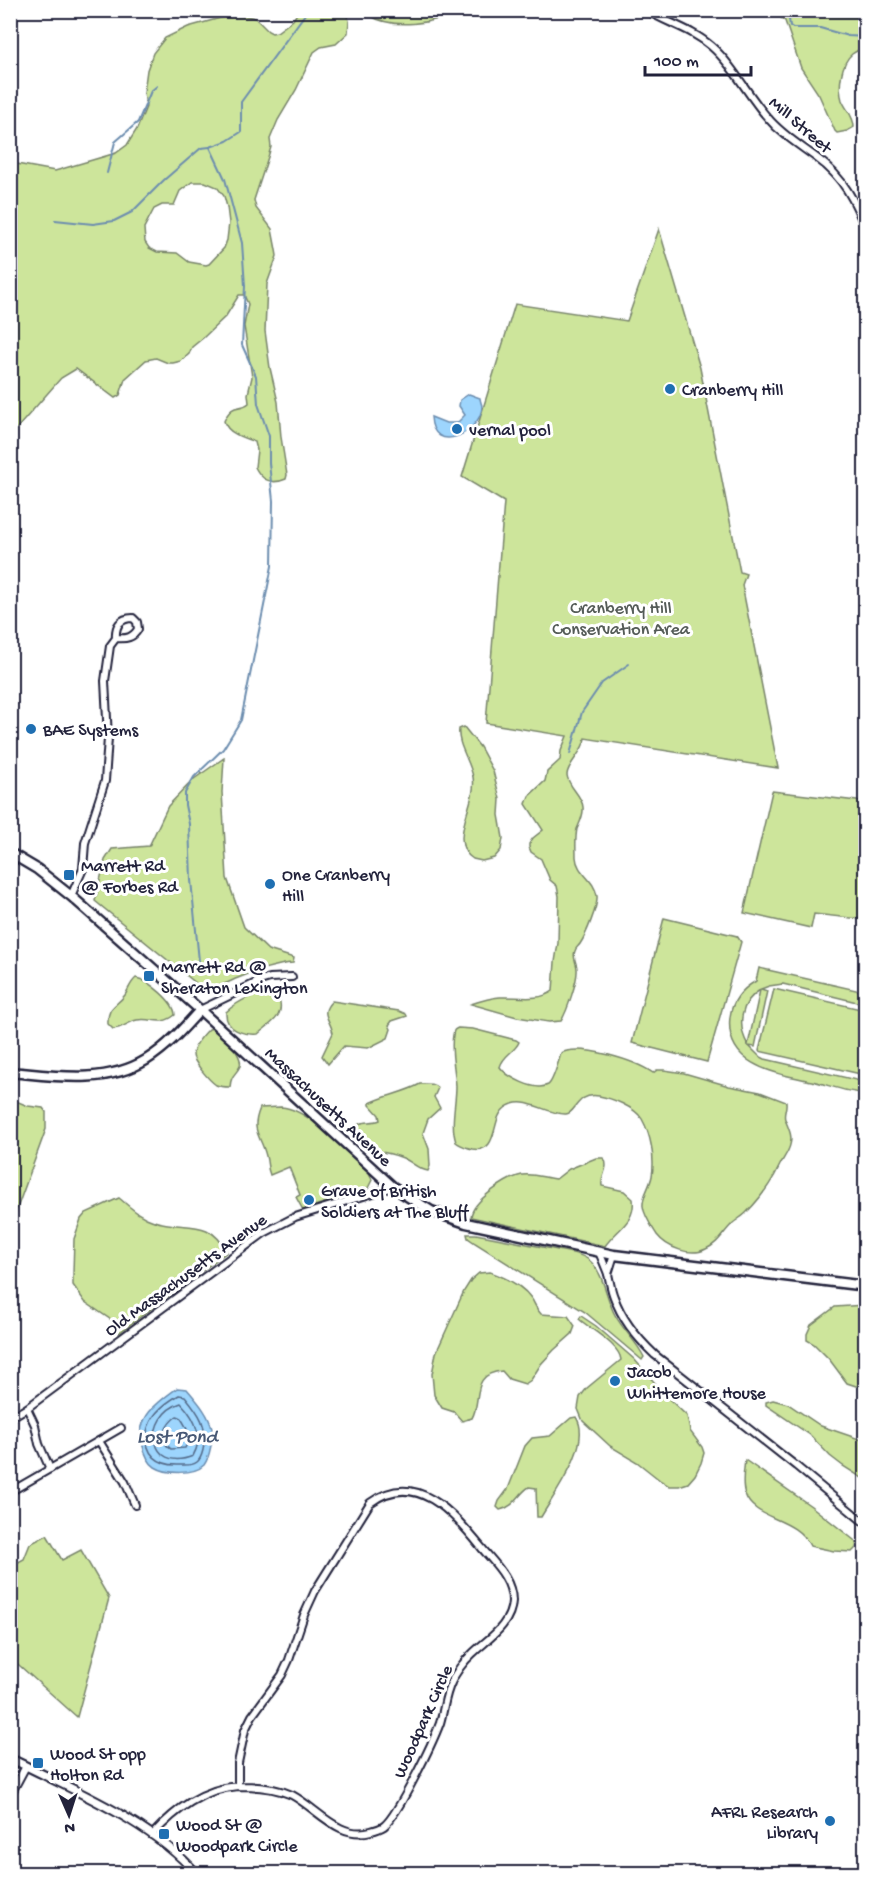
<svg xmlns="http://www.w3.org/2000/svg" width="876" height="1884" font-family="'Gochi Hand',sans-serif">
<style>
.green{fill:#cde59b;stroke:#78846b;stroke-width:1.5;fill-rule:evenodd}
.water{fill:#9dd5fd;stroke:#6c8daf;stroke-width:1.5}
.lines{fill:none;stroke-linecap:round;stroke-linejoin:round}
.shore{stroke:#536a89;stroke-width:1.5}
.stream{stroke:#6c8daf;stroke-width:2}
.minor-casing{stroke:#22223b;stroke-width:10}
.tertiary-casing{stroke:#22223b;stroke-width:11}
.secondary-casing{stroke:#22223b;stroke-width:13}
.minor{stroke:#fff;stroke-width:6}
.tertiary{stroke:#fff;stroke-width:7}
.secondary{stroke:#fff;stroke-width:8}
.poi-dot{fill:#1f6fb2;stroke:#fff;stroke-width:2}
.labels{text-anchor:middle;stroke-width:6;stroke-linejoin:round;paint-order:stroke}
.street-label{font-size:18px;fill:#22223b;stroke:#fff}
.poi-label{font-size:18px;fill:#22223b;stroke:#fff;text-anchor:start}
.park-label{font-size:18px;fill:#555c58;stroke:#fff}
.water-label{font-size:20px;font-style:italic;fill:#475875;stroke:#fff}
</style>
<rect width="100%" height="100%" fill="#fff"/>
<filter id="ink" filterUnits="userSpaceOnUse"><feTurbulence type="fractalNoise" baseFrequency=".0167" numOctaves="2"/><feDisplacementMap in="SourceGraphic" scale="12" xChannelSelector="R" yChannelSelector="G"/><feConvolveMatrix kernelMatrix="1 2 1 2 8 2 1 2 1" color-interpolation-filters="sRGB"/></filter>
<g filter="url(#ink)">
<g class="green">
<path d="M299 10 347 11 349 21 348 33 336 44 321 47 314 52 296 90 278 120 270 139 271 147 268 157 254 200 256 208 272 229 276 250 277 256 267 284 265 331 270 368 278 402 281 437 287 475 286 479C272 485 262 481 255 467L257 450 255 442C243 438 227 433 224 421 233 401 240 411 249 403L248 394 252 377 244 326 248 304 244 295H239L226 316 203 338 192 347 189 354 181 361 173 363H168L156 358 146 360 125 379 120 395 115 398 76 369 61 378 11 435V163L55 171 116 153 127 145 137 129 146 107 144 92 147 70 153 53 165 38 188 27 231 15H242L255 18 268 31 272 33 277 32 293 20ZM192 182H205L217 187 224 196 227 207 229 223 227 240 224 248 209 264 206 265 189 262 177 253 157 252 149 248 145 242 144 228 154 209 162 205H174L180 191Z"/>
<path d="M369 11V10L457 11C434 24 393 30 369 15Z"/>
<path d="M772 11H865V47C861 49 856 51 852 54 841 63 838 87 842 100 846 110 854 116 854 127L847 131 837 133 835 131 819 95 801 68 785 21Z"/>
<path d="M659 229 700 368 740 572 746 574 742 585 778 768 585 738C584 752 567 764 567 775 568 787 582 795 583 807 584 815 580 822 577 829 575 838 576 848 576 857 577 874 594 878 597 896 598 906 586 935 580 944 578 947 576 947 575 951 572 958 577 962 577 969 578 979 567 1012 561 1021L549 1022 517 1017 471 1004C480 1001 490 998 500 997 517 996 538 1002 553 991L555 962 558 943 559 896 557 886 550 880 541 859 531 852 529 847V844L533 838 543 830 526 804 529 796 545 781 547 772 560 760 561 751 567 736 486 723 504 502 462 477 515 304 627 321Z"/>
<path d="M464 727 480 747 493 771 500 799 499 815 503 838 501 850 494 858 482 861 473 859C446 841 478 803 473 777 470 760 457 745 459 729Z"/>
<path d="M224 758 222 792 227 878 244 927 268 950 294 958 293 963C278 964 252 972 238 978 226 983 216 989 202 988L95 901 105 860 112 849 149 846 168 806 194 779Z"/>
<path d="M772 791 865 802V903L860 919 814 914 811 928 744 913Z"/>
<path d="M664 918 737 936 741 942 707 1062 632 1043Z"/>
<path d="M759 968 865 992V1004L783 984 769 986 761 989 767 991 755 1047 749 1046 759 1056 765 1059 865 1082V1093C849 1093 831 1086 816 1082 780 1074 724 1068 730 1017 732 1001 742 989 756 981ZM760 990 748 1045C737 1026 740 1002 760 990Z"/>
<path d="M136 978C148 980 175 1002 175 1015 160 1027 153 1017 137 1020 128 1022 122 1029 113 1029L108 1024C107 1006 116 1007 125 995 129 989 130 983 136 978Z"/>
<path d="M275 989C276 994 279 997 280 1003 283 1018 268 1025 258 1034 243 1035 225 1030 226 1012 239 1000 258 992 275 989Z"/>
<path d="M774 989 865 1010V1075L759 1051Z"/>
<path d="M332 1001 399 1011 406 1014 407 1016 392 1021 389 1025 391 1029 388 1038 368 1048 344 1046 328 1064 322 1056 333 1033C330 1018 319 1014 332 1001Z"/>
<path d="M214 1028C222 1035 244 1054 240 1066 236 1075 231 1074 230 1087 225 1087 221 1087 216 1085 210 1081 192 1061 193 1054 194 1045 203 1035 209 1029Z"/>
<path d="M458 1028 473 1029 516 1040 519 1042C515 1052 503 1055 500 1067 507 1077 535 1092 548 1085 553 1082 559 1060 561 1053 581 1043 636 1061 653 1073L657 1070H664L684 1073 729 1086 760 1092 786 1102C787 1108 783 1114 785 1119 788 1128 793 1135 790 1145 789 1151 783 1159 780 1165 771 1184 761 1198 746 1213 742 1217 736 1220 732 1224 723 1233 718 1244 706 1249 691 1257 667 1248 657 1235 652 1227 644 1216 643 1206 642 1196 650 1187 652 1176 655 1158 651 1135 642 1119 635 1107 611 1098 599 1096 576 1092 576 1114 566 1114 546 1115 524 1093 505 1108 490 1119 500 1154 472 1149 466 1147 461 1146 456 1142 450 1124 456 1104 456 1086 455 1069 450 1051 453 1035 454 1029 454 1030 458 1028Z"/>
<path d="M420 1084C427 1084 433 1083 438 1088L434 1097 440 1108 428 1119 423 1133 429 1149 430 1166 428 1171C419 1170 412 1162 403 1158 382 1149 366 1155 354 1130 358 1119 371 1124 380 1120L379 1115 370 1105V1103C386 1095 404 1093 420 1084Z"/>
<path d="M11 1099 28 1106 43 1108 46 1112V1129L11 1225Z"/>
<path d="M281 1107C310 1109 348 1153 369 1172L372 1180 368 1188 303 1210 296 1197 300 1195 289 1167 270 1175C267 1168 268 1163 266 1156 261 1135 250 1132 260 1108Z"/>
<path d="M596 1158H604C610 1169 600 1176 602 1186L624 1191 633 1199C636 1222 617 1229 605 1246L471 1217C472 1201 507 1178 522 1175 534 1173 544 1178 556 1179L569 1169Z"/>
<path d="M119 1198C130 1207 140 1217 154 1221 185 1231 209 1216 227 1252L119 1333 117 1324 85 1302 73 1285V1273L74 1239 81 1219 86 1213Z"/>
<path d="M467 1234H476L568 1252C576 1254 584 1255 590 1261 604 1273 606 1299 615 1315 623 1330 637 1342 644 1357L642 1360 585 1312 475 1243 468 1238Z"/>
<path d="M490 1272C504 1277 522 1285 531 1298 535 1303 535 1308 541 1314L568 1316 575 1326 572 1334 554 1350 541 1364 531 1380 525 1384 509 1379 502 1371C470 1373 482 1401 472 1418L462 1421 454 1412 442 1408 434 1395 432 1374 436 1353 464 1291 471 1280 479 1273Z"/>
<path d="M865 1305H866L865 1389 847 1383 829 1359 814 1344 807 1340V1334L811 1325 835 1307Z"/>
<path d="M581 1316 596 1326 634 1359 669 1399 687 1416 690 1431 702 1447 704 1453 701 1463 695 1475 688 1483 679 1486H669L661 1481 637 1462 610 1446 583 1421 578 1409 580 1397 587 1388 621 1360C620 1345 590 1329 579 1319Z"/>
<path d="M773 1400 788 1404 821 1426 865 1441V1480L843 1466 830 1456 810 1435 766 1405V1402Z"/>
<path d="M576 1417C593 1443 555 1493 541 1517H537L536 1488 529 1487C518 1494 515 1507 500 1510L497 1507 499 1501 508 1489 525 1446 532 1438 550 1436 571 1418Z"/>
<path d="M745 1460 811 1506 854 1540 857 1543 856 1548 852 1552 834 1551 810 1546C795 1516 754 1521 745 1494 741 1484 744 1470 745 1460Z"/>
<path d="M47 1535 62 1560 81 1550 109 1598 77 1717 11 1658V1566L24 1559 30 1544Z"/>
</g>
<g class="water">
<path d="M469 394 480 398C480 401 482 404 482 407 481 432 433 457 431 417L446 423H457L465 415 459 406 460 400Z"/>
<path d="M177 1388 187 1389C197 1401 209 1414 212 1429 213 1438 210 1457 204 1465 194 1475 166 1474 155 1467 147 1462 144 1451 142 1443 136 1417 158 1402 177 1388Z"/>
</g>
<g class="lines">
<g class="shore">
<path d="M179 1395 185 1396C199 1413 209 1426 203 1450 202 1454 201 1459 197 1462 192 1466 185 1465 180 1465 158 1466 144 1454 147 1432 150 1415 165 1403 179 1395Z"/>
<path d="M181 1403C195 1418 204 1437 193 1456 148 1474 142 1416 181 1403Z"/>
<path d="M177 1416 180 1417C187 1427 192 1436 185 1448L171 1449C157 1440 166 1424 177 1416Z"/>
</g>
<g class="stream">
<path d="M796 10V14L789 19 790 26 793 28H820L848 36 866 37"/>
<path d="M107 173 115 142 138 122 151 91 157 86"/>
<path d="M55 220 93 224 114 221 132 212 164 180 201 148 210 147"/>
<path d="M570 754 582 712 602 683 629 664"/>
<path d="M199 961 191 880 189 824 185 805V793L194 777 223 749 241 720 272 566 273 501 269 463V436L258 404 256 376 242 345 245 286 242 243 225 179 210 147 227 141 241 132V102L308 10"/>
</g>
<defs>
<g id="minor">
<path d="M646 10C667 23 692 29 711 46 734 66 748 96 768 118 782 135 801 146 818 159 843 177 856 202 866 231"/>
<path d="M71 896 83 869 85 843 105 781 108 738 105 681 110 646 116 638C126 639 133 638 138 629L137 622 133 618C120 618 115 626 116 638"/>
<path d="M200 1010 260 981 270 978 292 977"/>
<path d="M599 1252C602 1259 605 1266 608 1274 610 1282 611 1290 614 1297 622 1320 638 1339 655 1355L796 1466 866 1524"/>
<path d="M608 1274 614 1255"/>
<path d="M27 1408 35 1425 39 1444 50 1469"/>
<path d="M10 1418 27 1408 264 1233 295 1217 393 1187"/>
<path d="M99 1441 125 1482 135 1505"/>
<path d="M10 1492 121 1428"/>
<path d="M10 1796 26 1766"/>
<path d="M152 1835C176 1809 202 1789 238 1786V1763L245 1730 252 1716 282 1675 289 1660 304 1615 315 1591 370 1503C416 1469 453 1513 481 1547 495 1564 512 1579 512 1601 511 1626 487 1639 472 1654 464 1661 455 1673 451 1683 445 1695 444 1710 440 1723 433 1742 398 1815 384 1826 381 1828 375 1830 371 1831 339 1840 318 1809 292 1795 277 1788 255 1786 238 1786"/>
</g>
<path id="tertiary" d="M10 1758C74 1791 149 1820 197 1874"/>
<g id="secondary">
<path d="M10 853 37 869 71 896 200 1010 393 1187 431 1211 466 1223 614 1255 866 1286"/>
<path d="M10 1072C55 1076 105 1085 146 1060 167 1047 184 1028 200 1010"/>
</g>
</defs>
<use href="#minor" class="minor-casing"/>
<use href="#tertiary" class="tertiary-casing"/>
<use href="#secondary" class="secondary-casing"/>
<use href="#minor" class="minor"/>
<use href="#tertiary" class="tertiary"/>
<use href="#secondary" class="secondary"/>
</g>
</g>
<g class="poi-dot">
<circle cx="670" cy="389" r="6"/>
<circle cx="457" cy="429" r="6"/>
<circle cx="31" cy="729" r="6"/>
<rect x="63" y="869" width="12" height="12" rx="3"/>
<circle cx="270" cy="884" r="6"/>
<rect x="143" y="970" width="12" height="12" rx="3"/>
<circle cx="309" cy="1200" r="6"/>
<circle cx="615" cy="1381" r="6"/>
<rect x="32" y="1757" width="12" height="12" rx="3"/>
<circle cx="830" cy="1821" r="6"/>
<rect x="158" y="1828" width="12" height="12" rx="3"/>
</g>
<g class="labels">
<g class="street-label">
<text transform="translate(801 124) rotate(41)" y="6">Mill Street</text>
<text transform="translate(329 1106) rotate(43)" y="6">Massachusetts Avenue</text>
<text transform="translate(185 1274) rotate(-36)" y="6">Old Massachusetts Avenue</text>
<text transform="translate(422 1721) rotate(-66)" y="6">Woodpark Circle</text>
</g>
<g class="poi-label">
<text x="682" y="395">Cranberry Hill</text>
<text x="469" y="435">vernal pool</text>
<text x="43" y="735">BAE Systems</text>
<text x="81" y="871">Marrett Rd<tspan x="81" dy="21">@ Forbes Rd</tspan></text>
<text x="282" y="880">One Cranberry<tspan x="282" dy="21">Hill</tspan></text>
<text x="161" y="972">Marrett Rd @<tspan x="161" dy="21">Sheraton Lexington</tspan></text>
<text x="321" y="1196">Grave of British<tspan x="321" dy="21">Soldiers at The Bluff</tspan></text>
<text x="627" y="1377">Jacob<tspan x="627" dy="21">Whittemore House</tspan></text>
<text x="50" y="1759">Wood St opp<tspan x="50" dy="21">Holton Rd</tspan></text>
<text x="818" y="1817" text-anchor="end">AFRL Research<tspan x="818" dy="21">Library</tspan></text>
<text x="176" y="1830">Wood St @<tspan x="176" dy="21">Woodpark Circle</tspan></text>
</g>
<g class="park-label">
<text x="621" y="613">Cranberry Hill<tspan x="621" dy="21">Conservation Area</tspan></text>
</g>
<g class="water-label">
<text x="177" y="1442">Lost Pond</text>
</g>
</g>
<rect width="876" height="1884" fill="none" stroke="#fff" stroke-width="36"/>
<rect x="18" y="18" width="840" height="1848" fill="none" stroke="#22223b" stroke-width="2" filter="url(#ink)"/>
<g transform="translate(69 1815) rotate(177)" stroke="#ffffff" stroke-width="4.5" paint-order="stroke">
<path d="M0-4.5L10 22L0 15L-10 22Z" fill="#22223b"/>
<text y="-9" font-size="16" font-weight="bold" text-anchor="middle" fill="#22223b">N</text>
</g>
<path d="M645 66v9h106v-9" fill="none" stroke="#22223b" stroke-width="3"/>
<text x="654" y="66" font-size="18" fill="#22223b" stroke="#ffffff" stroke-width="4.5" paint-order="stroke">100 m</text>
</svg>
